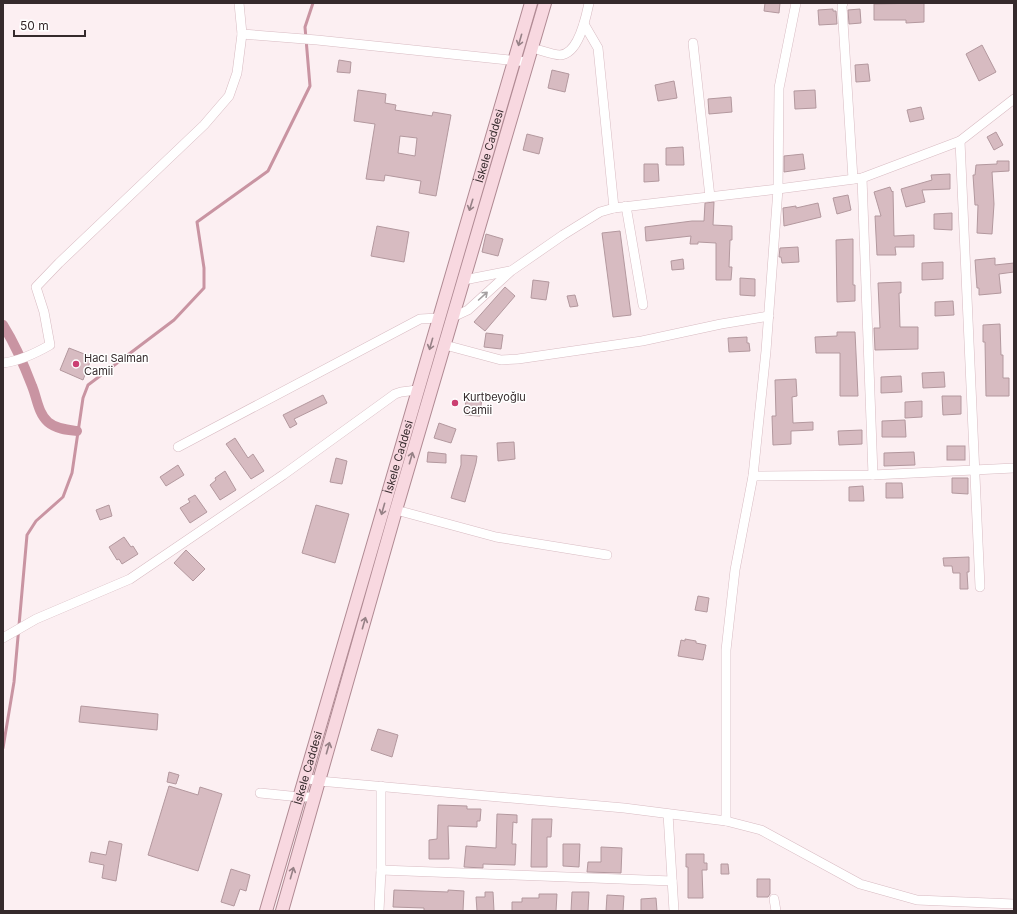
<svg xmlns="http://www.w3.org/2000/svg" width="1017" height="914" font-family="Inter,sans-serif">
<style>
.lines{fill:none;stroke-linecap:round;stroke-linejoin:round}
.stream{stroke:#c994a2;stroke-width:3}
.canal{stroke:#c994a2;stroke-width:10}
.building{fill:#d7bbc1;stroke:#b3989e;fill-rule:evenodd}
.minor-casing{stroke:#d8bbc2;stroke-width:10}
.major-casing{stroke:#b08a93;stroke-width:14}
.minor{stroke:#fff;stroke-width:9}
.major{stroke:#f8d8e0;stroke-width:12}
.oneway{stroke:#968186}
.oneway2{stroke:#a49fa0}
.poi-dot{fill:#cb3f72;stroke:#fff;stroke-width:1.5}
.labels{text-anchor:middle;stroke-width:3;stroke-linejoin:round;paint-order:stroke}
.street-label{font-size:11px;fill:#352a2c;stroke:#fff}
.poi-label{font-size:11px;fill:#352a2c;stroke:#fff;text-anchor:start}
</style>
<rect width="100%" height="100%" fill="#fceff2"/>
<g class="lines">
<path class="stream" d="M3 748 14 682 27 535 36 521 63 497 72 473 83 398 88 385 174 320 204 288V268L197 222 268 171 310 86 305 27 313 3"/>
<path class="canal" d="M3 325C15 344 24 365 32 386 37 398 38 413 48 422 56 429 68 430 77 431"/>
</g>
<g class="building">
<path d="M765 3H780L779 13 764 11Z"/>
<path d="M924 3V22L906 23V20H874V4Z"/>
<path d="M833 9V11H836L837 24 819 25 818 10Z"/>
<path d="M860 9 861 23 849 24 848 10Z"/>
<path d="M982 45 996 72 979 81 966 54Z"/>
<path d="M339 60 351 62 350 73 337 72Z"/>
<path d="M868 64 870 81 856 82 855 65Z"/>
<path d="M552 70 569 74 565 92 548 88Z"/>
<path d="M674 81 677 98 658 101 655 85Z"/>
<path d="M358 90 386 94 385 103 396 105 395 110 432 116 433 112 451 115 436 196 419 193 421 181 385 175 384 181 366 179 375 124 354 121ZM400 136 417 138 415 156 398 153Z"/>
<path d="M815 90 816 108 795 109 794 91Z"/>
<path d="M731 97 732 112 709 114 708 99Z"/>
<path d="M921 107 924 119 910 122 907 110Z"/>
<path d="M996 132 1003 145 994 150 987 137Z"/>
<path d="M527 134 543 138 539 154 523 150Z"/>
<path d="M683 147 684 165H666V148Z"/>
<path d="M803 154 805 169 784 172V156Z"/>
<path d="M997 161H1009V171L992 172 994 204 992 234 977 233 978 205H975L973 175H975L976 165 997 164Z"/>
<path d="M644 164H658L659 181 644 182Z"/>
<path d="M950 174V189L922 190 925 202 906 207 901 189 932 180 931 175Z"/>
<path d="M890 187 892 192 893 191 894 236 914 235V247H895L896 255H877L875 216H881L874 192Z"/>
<path d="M848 195 851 210 837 214 833 198Z"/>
<path d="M714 202 713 225 732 226V240H730L729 267H732L731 280H716V243L698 242V244H690L691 236 646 241 645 227 692 221H704L705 203Z"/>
<path d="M818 203 821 217 784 226 783 208 796 206V208Z"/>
<path d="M952 213V230L934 229V214Z"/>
<path d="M377 226 409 232 404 262 371 256Z"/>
<path d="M620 231 631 315 613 317 602 233Z"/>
<path d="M486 234 503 239 498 256 482 252Z"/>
<path d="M853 239V285H855V301L837 302 836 240Z"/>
<path d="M798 247 799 262 782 263 781 257H779L780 248Z"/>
<path d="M995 258V265L1014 263V272L999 274 1001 293 979 295V288H977L975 260Z"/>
<path d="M683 259 684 269 672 270 671 261Z"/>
<path d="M943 262V279L922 280V263Z"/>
<path d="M740 278 755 279V296L740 295Z"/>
<path d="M533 280 549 282 546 300 531 298Z"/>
<path d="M901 282V293H899L900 327H918V349L875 350 874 328H880L878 283Z"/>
<path d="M505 287 515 296 485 331 474 322Z"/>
<path d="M575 295 578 306 570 307 567 296Z"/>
<path d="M953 301 954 315 935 316V302Z"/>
<path d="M1000 324 1001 355H1003V378H1009V396H986L985 342H983V325Z"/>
<path d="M837 332H855L858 396H840V353H816L815 337 837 336Z"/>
<path d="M486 333 503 335 501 349 484 347Z"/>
<path d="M747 337V343H749L750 351 729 352 728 338Z"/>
<path d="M69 348 92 357 83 380 60 370Z"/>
<path d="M944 372 945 387 923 388 922 373Z"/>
<path d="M901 376 902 392 881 393V377Z"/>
<path d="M796 379 797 396 792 397 793 423 813 422V430L791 431V444L773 445 772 416H776L775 380Z"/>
<path d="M323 395 327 403 294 419 297 424 290 428 283 415Z"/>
<path d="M466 395 482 396 480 416 465 415Z"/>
<path d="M942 396H961V414L943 415Z"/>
<path d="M922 401V417L905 418V402Z"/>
<path d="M905 420 906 437H882V421Z"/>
<path d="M439 423 456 429 451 443 434 438Z"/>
<path d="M862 430V444L839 445 838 431Z"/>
<path d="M235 438 248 458 253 454 264 471 251 479 226 444Z"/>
<path d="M514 442 515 459 498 461 497 443Z"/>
<rect x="947" y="446" width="18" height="14"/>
<path d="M428 452 446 454V463L427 462Z"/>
<path d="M914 452 915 465 884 466V453Z"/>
<path d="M461 455 477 456 476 463 465 502 451 498 461 465Z"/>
<path d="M336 458 347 461 342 484 330 482Z"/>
<path d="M178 465 184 475 166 486 160 477Z"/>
<path d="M225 471 236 490 220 500 210 485 216 480 215 478Z"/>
<path d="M952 478H968V494L952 493Z"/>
<path d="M886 483H902L903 498H886Z"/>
<path d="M863 486 864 501H849V487Z"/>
<path d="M195 495 207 512 190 523 180 508 190 502 188 499Z"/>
<path d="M109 505 112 516 100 520 96 510Z"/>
<path d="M316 505 349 514 335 563 302 553Z"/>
<path d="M124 537 131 547 133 546 138 554 122 564 119 559 117 560 109 547Z"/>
<path d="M186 550 205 569 193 581 174 563Z"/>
<path d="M969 557V572H967L968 589H960V573H953L952 566H944L943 558Z"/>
<path d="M698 596 709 598 707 612 695 610Z"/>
<path d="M685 639 696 641V643L706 645 703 660 678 656 681 640 685 641Z"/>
<path d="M81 706 158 714 157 730 79 722Z"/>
<path d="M378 729 398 735 392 757 371 750Z"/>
<path d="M169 772 179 775 176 784 167 782Z"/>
<path d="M169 786 198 795 200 787 222 794 198 871 148 855Z"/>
<path d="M438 805 467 806V809H481L480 821H477V827L448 826 449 859H429V840L437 839Z"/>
<path d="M497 814 517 815V823L513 822 512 844H516L515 865 483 864V868L464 867 466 846 496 848Z"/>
<path d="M532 819H552L551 837H547V867H531Z"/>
<path d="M109 841 122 844 116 881 102 878 104 865 89 862 91 852 106 855Z"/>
<path d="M563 844H580L579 867 563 866Z"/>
<path d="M601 847 622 848 621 873 587 872 588 862H601Z"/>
<path d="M686 854H704V863H707V870H702L703 898H688V867H686Z"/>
<path d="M721 864H728L729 874H721Z"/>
<path d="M231 869 250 875 246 891 240 889 234 906 221 902Z"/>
<path d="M757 879H770V894L768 897H757Z"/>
<path d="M394 890 448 892V890L464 891 463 911H424V908L393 907Z"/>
<path d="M485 892H493L494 911H477L476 897H485Z"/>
<path d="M572 892H589L588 911H571Z"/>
<path d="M539 894H557L556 911H512V902H522V898H539Z"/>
<path d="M607 895 624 896 623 911H606Z"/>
<path d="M656 898 657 911H641V899Z"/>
</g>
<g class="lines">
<defs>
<g id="minor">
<path d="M843 3 842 6 853 179"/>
<path d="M584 24 598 48 614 208"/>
<path d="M242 34 317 40 528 62"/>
<path d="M693 43 710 197"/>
<path d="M532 48C540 50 553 55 560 55 579 54 586 17 589 3"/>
<path d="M960 141 980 587"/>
<path d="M862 178 873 475"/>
<path d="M626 206 643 305"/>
<path d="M464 280 510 271"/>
<path d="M453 317 468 310 511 271 563 235 600 212 614 208 778 189 862 178 960 141 1014 99"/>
<path d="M445 345 501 360 518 359 642 341 721 324 769 316"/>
<path d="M3 363C20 361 36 353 50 345L44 312 36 287 59 263 204 125 229 96 237 73 242 34 239 3"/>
<path d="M178 447 420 319 438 318"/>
<path d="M753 476 873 475 1014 468"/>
<path d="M396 510 496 537 607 555"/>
<path d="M3 638 36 619 130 579 283 475 395 394 401 392 417 390"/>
<path d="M305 778 319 781 624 808 726 821V650L735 570 753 476 766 351 778 189 779 88 796 3"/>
<path d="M260 793 300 797H314"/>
<path d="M668 814 674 911"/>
<path d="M726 821 761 830 860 884 917 900 1014 904"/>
<path d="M381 870 672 881"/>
<path d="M774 899 776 911"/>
<path d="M379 911 381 870V786"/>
</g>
<g id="major">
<path id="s1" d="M266 911 531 3"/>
<path d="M282 911 396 510 545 3"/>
</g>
</defs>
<use href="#minor" class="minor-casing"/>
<use href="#major" class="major-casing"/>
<use href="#minor" class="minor"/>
<use href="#major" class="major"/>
</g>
<defs><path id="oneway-shaft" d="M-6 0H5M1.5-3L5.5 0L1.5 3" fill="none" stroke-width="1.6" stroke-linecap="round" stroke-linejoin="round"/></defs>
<g class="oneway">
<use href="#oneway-shaft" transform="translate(520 40) rotate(106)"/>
<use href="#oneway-shaft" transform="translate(471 205) rotate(107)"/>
<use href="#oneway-shaft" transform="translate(431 344) rotate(106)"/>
<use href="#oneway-shaft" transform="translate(411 458) rotate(-74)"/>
<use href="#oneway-shaft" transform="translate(383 509) rotate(106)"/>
<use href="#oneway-shaft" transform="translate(364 623) rotate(-74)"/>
<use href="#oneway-shaft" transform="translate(328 748) rotate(-74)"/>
<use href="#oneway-shaft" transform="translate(292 873) rotate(-74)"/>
</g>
<use class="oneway2" href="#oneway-shaft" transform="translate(483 296) rotate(-42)"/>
<g class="poi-dot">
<circle cx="76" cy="364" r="4"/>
<circle cx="455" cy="403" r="4"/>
</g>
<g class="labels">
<g class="street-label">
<text dy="4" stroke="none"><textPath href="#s1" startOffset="797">İskele Caddesi</textPath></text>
<text dy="4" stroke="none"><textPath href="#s1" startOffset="473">İskele Caddesi</textPath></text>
<text dy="4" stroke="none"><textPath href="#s1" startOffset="149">İskele Caddesi</textPath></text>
</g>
<g class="poi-label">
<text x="84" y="362">Hacı Salman<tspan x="84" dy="13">Camii</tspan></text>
<text x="463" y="401">Kurtbeyoğlu<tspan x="463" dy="13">Camii</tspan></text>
</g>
</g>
<rect width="1017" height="914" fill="none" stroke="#352a2c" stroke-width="8"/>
<path d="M14 30v6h71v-6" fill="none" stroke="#352a2c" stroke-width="2"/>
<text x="20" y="30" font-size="12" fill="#352a2c" stroke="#ffffff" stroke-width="3" paint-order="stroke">50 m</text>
</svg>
